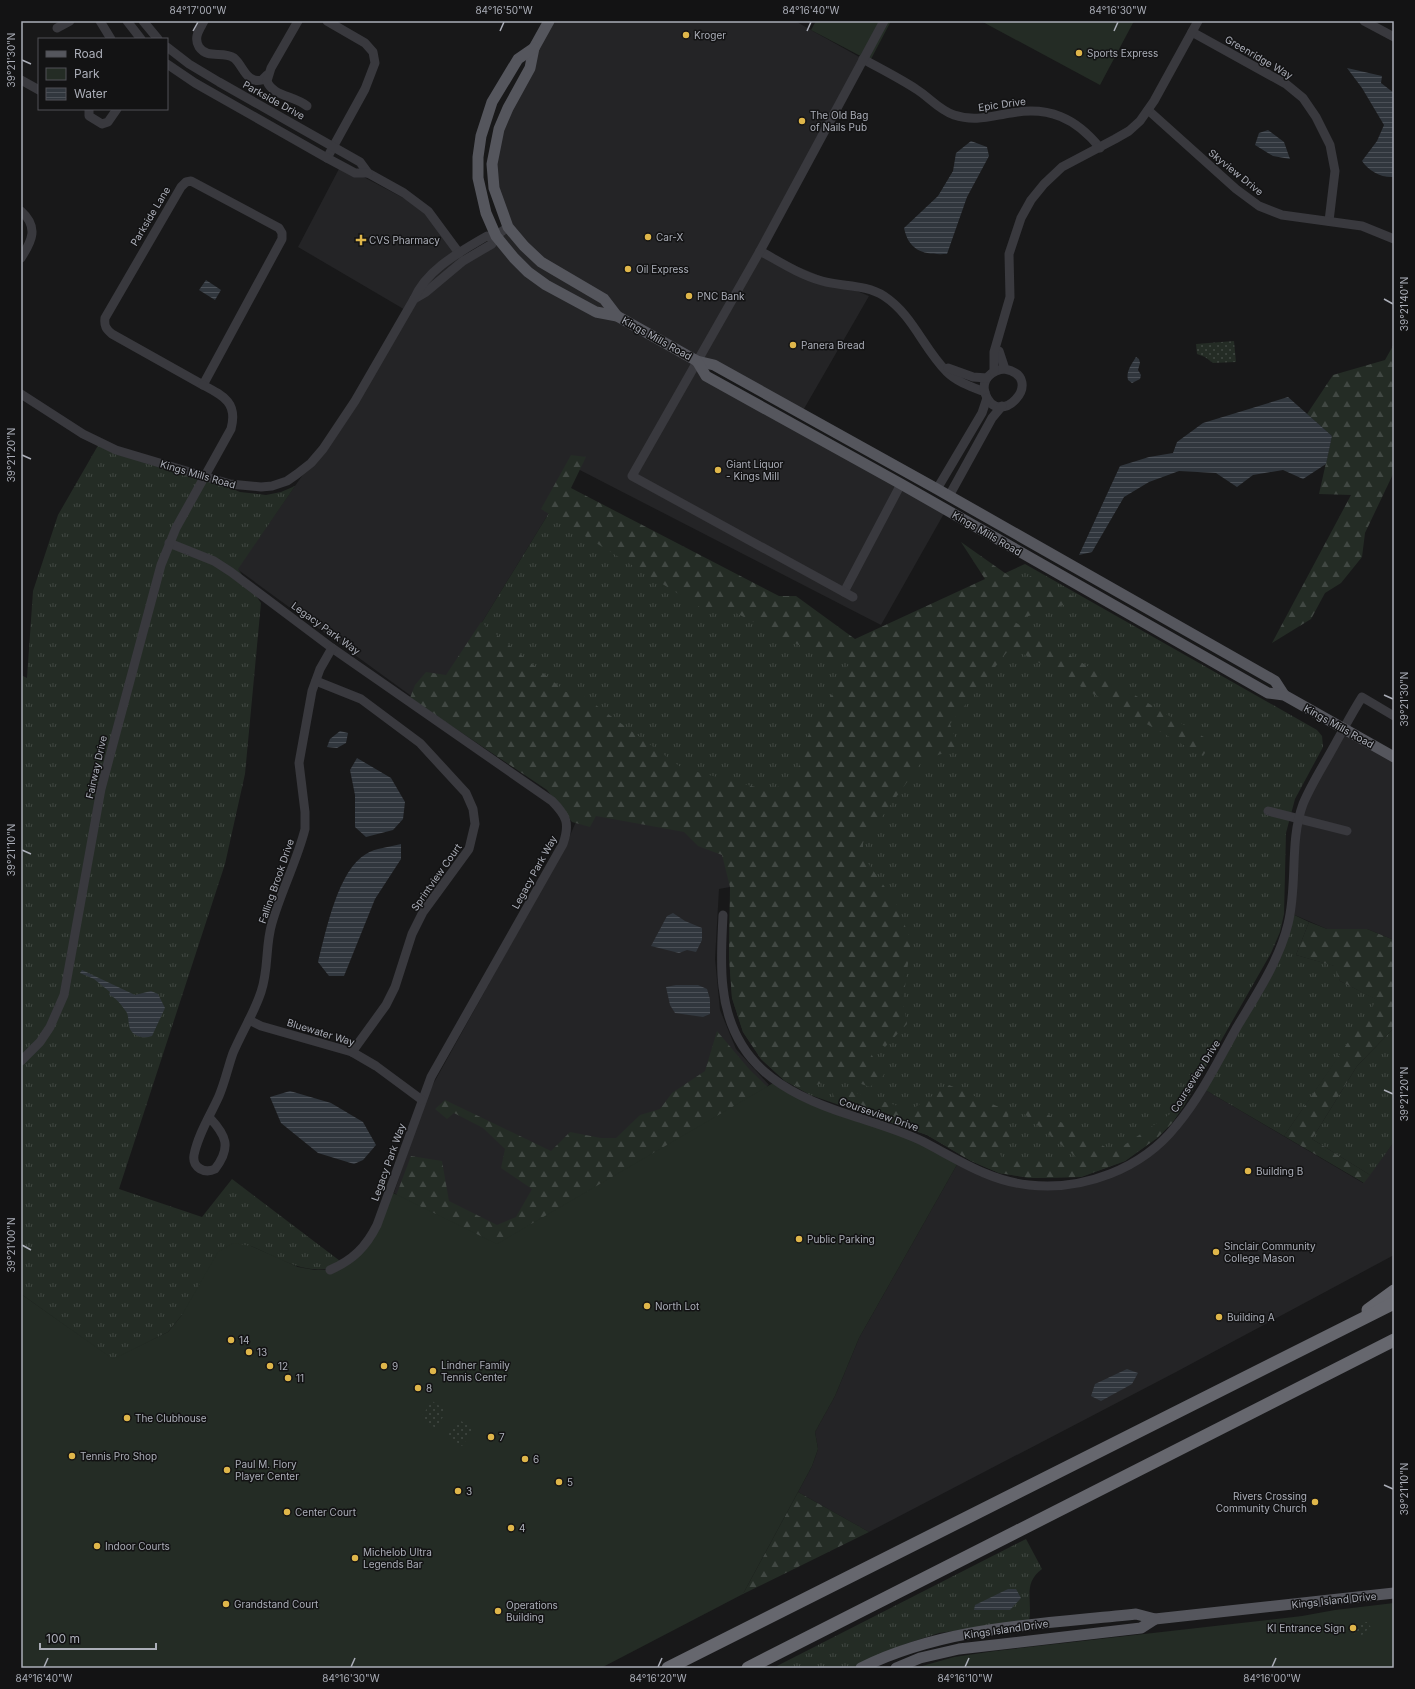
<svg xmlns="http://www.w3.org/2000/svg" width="1415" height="1689" font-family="Inter,sans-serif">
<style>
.built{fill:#242426}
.grass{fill:url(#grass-tufts)}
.forest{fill:url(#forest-firs)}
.park{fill:#242c25}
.garden{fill:url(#garden-dots)}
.water{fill:url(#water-rules)}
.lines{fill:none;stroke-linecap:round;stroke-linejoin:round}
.minor{stroke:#39393e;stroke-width:9}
.major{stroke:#55565d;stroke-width:11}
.highway{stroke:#66676e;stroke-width:13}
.ticks{fill:none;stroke:#abaeb8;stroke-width:1.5}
.poi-dot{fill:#dfb64a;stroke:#131314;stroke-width:1.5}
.labels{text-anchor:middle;stroke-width:3;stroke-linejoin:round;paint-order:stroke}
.poi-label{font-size:10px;fill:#abaeb8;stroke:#131314;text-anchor:start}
.street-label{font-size:10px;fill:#abaeb8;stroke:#131314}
.neatline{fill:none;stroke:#abaeb8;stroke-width:1.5}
.ticks-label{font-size:10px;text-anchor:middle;fill:#abaeb8}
</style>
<defs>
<pattern id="grass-tufts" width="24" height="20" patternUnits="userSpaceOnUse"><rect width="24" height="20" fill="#242c25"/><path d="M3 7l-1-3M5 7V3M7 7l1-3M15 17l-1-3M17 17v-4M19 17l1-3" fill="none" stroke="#414843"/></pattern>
<pattern id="forest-firs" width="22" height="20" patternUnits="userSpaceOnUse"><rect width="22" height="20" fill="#242c25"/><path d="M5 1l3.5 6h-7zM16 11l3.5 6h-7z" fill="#414843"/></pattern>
<pattern id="garden-dots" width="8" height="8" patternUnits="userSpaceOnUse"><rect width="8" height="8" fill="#242c25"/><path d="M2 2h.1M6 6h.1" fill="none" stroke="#414843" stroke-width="1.8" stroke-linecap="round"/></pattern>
<pattern id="water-rules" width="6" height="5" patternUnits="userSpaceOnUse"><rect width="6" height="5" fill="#31373e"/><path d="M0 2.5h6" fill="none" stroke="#4c5158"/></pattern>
</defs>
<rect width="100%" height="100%" fill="#181819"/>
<g class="built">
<path d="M549 21H795L863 59 760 251 869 296 801 414 697 361 706 376 946 510 881 625 574 467 563 490 429 709 237 569 311 463 407 311 298 247 341 165 428 211 463 260 508 227 501 212 494 150Z"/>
<path d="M1344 728 1394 757V940L1367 929H1327L1290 913 1298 819Z"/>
<path d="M581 810 731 838 730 887 719 889 715 959 720 1010 736 1049 769 1085 497 1244 394 1193 426 1097 566 845Z"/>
<path d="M1202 1088 1363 1183 1394 1142V1255L1176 1372 869 1532 798 1492 812 1466 818 1449 815 1432 835 1396 859 1338 959 1161 1010 1182 1080 1183 1150 1152Z"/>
</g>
<g class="grass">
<path d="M100 442 204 477 240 492 266 495 281 492 295 486 238 569 261 603 245 774 225 864 119 1189 202 1217 232 1179 344 1264C309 1279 282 1260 251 1246L182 1315 168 1332 113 1360 21 1294V675L27 678 33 591 58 515Z"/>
<path d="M563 490 855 641 1025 564 1317 730 1322 736 1323 747 1295 799 1286 833 1284 914 1280 932 1271 953 1185 1104 1172 1123 1157 1138 1125 1161 1081 1177 1030 1178 999 1173 971 1161 927 1135 810 1095 785 1081 761 1059 743 1032 732 998 729 957 731 838 429 709Z"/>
<path d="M1290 913 1309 922 1296 955 1335 966 1340 981 1378 1000 1284 1136 1202 1088 1263 983Z"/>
<path d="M1394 1028V1142L1370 1175 1312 1139 1357 1066Z"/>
<path d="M1026 1539 1042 1569C1022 1584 1033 1600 1029 1621L939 1633 905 1644 852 1668H773Z"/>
</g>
<g class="forest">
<path d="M1394 344V472L1365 533 1362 557 1341 583 1325 593 1311 619 1272 643 1351 495 1319 494 1332 436 1307 414 1333 375 1385 360Z"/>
<path d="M571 455 586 457 571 488 779 596H796L855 639 985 579 961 542 1019 583 1034 574 1079 600 1013 621 1212 742 1203 756 1011 647 950 724 959 748 923 760 863 843V856L896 903 911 941 903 1002 907 1024 885 1047 879 1043 870 1052 884 1075 870 1087 841 1077 804 1089 785 1081 761 1059 743 1032 732 998 729 957 730 887 722 855 698 846 684 832 596 816 590 827 572 822 547 790 410 698 415 685 426 672 446 675 481 622 566 692H578L682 768 771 791 797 775 801 757V749L850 662 826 659 732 611 703 609 541 509Z"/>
<path d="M1309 922 1327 929H1367L1394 940V1028L1357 1066 1312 1139 1370 1175 1364 1183 1284 1136 1377 1000 1340 981 1334 966 1296 955Z"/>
<path d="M717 1031 749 1069 776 1095 533 1262 391 1209 411 1156 442 1161 449 1201 497 1225 516 1217 532 1189 501 1168 505 1149 483 1128 454 1113 447 1119 435 1109 445 1100 551 1151 570 1132 601 1138H616L640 1115 660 1109 672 1093 705 1071Z"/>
<path d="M949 1085 1008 1111 1010 1142 998 1150 1003 1160 1077 1158 1021 1111 1027 1103 1114 1152 1185 1104 1172 1123 1157 1138 1125 1161 1081 1177 1030 1178 999 1173 971 1161 927 1135 838 1104 832 1092 847 1090 911 1110Z"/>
<path d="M798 1492 869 1532 743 1594Z"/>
</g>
<g class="park">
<path d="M816 21H891L870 61 811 30Z"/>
<path d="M981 21H1134L1100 85Z"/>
<path d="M775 1082 790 1091 894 1129 959 1161 859 1338 835 1396 815 1432 818 1449 812 1466 743 1594 601 1668H21V1294L113 1359 168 1332 182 1315 218 1252 233 1243 251 1246 298 1267 315 1270H330L369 1240 389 1191 497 1244Z"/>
<path d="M1394 1603V1668H915L954 1657 995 1651 1302 1616 1335 1610Z"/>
</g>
<g class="garden">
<path d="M1234 341 1236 362 1213 363 1205 357 1197 354 1196 344Z"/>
<path d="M432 1401 444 1409 445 1414 436 1427H434L420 1419Z"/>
<path d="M461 1421 474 1429 462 1446 449 1437 448 1435 457 1422Z"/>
<path d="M1367 1622 1372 1629H1368L1362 1635 1345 1631 1350 1624Z"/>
</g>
<g class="water">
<path d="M1347 68 1382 76 1381 83 1394 93V177C1381 178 1369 171 1362 161L1377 141 1384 125 1362 88Z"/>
<path d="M1268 130 1284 142 1290 159 1273 156 1255 145 1259 133Z"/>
<path d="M971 141 987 147 989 156 967 197 947 254C925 255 909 252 904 228L938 196 953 171 956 153Z"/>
<path d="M206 280 221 290 215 300 199 290Z"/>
<path d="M1136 357 1139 359 1140 363 1138 370 1141 375 1140 379 1132 383 1128 380C1126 371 1131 365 1136 357Z"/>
<path d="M1288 397 1332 436 1326 464 1303 479 1283 470 1253 475 1237 487 1216 473 1179 471 1149 482 1124 497 1092 552 1079 555 1120 466 1149 457 1173 453 1177 442 1203 423Z"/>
<path d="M340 731 348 733 346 743 337 748 327 747 330 739Z"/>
<path d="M357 758 391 778 405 802 403 819 393 830 366 837 355 827V795L350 770Z"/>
<path d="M401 844V859L375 899 344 976H329L318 962C326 931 338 870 366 854 375 848 390 847 401 844Z"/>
<path d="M673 913 685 921 702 928V940L696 952 687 950 679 953 651 946 667 916Z"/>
<path d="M82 970 135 995 151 991 158 994 165 1008 152 1036C144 1039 134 1037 130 1029 128 1024 129 1018 127 1013 123 1007 116 997 109 995L110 992 94 979 80 973Z"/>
<path d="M676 985H698L707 989 710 999V1014L703 1017 675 1013 670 1005 666 987Z"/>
<path d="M290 1091 331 1103 363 1122 376 1145 363 1160 354 1164 318 1153 281 1123 270 1097Z"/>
<path d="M1127 1369 1138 1373 1132 1384 1101 1401 1091 1396 1095 1384Z"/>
<path d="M1008 1589H1016L1021 1598 1010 1610H974L975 1605Z"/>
</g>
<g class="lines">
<g class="minor">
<path d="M100 21 111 39"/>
<path d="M127 21 141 39"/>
<path d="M143 21 158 39"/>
<path d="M204 21C200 29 193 37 199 47 208 60 223 50 234 58 243 65 246 84 262 80L267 75"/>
<path d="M298 21 271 68 267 81C272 96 295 96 307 106"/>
<path d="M327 21 365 43 373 52 375 63 365 89 327 158"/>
<path d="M1364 21 1394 37"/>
<path d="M57 28 70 21"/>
<path d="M1192 32 1286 84 1303 98 1316 117 1330 145 1335 171 1329 221"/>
<path d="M167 47 189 64 219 82 360 162 368 173 404 193 428 211 459 253"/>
<path d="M863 59C881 69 899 78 916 89 929 97 939 110 954 115 975 122 991 116 1011 113 1049 106 1076 118 1100 148"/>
<path d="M167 64 195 83 327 158 355 173H368"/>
<path d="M21 80 39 90"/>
<path d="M89 109V116L102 124 108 122 117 109"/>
<path d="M1148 110 1236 189 1259 206 1282 215 1362 226 1394 239"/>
<path d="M191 181 279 228 282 233V239L203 385 112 334C106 329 104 326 105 318L181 187 186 182Z"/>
<path d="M21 211C39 227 32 241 21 258"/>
<path d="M760 251C780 262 800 275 822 281 843 287 865 284 884 296 913 315 923 348 947 372 957 382 972 387 985 392"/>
<path d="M414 299 426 292 463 261 492 244 493 238 508 227"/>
<path d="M999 351 1005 369C1048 378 998 432 985 393 981 379 992 370 1005 369"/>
<path d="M948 368 973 377 987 378"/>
<path d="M994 371V352L1010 297 1009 254 1021 218 1031 200 1044 184 1062 167 1115 139 1129 131 1140 121 1154 101 1198 21"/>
<path d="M21 394 83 434 116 450 230 484 261 487 272 486 287 481 297 474 311 463 323 449 355 401 414 299C427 269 460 252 487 236L493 238"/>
<path d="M937 489 982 413 987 398"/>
<path d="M949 496 992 418 1002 406"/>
<path d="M169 543 214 561 231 572 332 648 552 801C567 816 570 824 563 844L431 1077 377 1225C366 1247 353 1260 330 1270"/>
<path d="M844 592 901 484"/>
<path d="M853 597 632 476 760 251 884 21"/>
<path d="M316 681 361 699 420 743 466 793 473 809 475 824 469 849 423 912 412 934 395 987 386 1005 352 1052"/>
<path d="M1268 811 1347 831"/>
<path d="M723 915C722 939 720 963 723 987 731 1063 783 1094 850 1115 874 1123 899 1130 922 1141 957 1159 989 1181 1029 1185 1083 1191 1142 1169 1176 1126 1201 1096 1218 1061 1237 1027 1256 995 1279 961 1288 924 1298 884 1289 842 1303 804 1310 787 1320 771 1329 755 1340 736 1350 716 1362 697L1394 716"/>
<path d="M249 1020 261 1026 352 1052 376 1066 422 1100"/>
<path d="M21 1061 40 1042 50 1027 64 995 101 789 161 565 176 528 231 429C238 403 224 396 203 385"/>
<path d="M209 1117C226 1135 232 1147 215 1169 205 1174 192 1168 194 1155 198 1134 211 1114 219 1096 225 1082 228 1067 233 1053 242 1032 254 1013 261 992 269 969 265 946 272 923 281 891 297 861 305 829V812L299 763 312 691 320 669 332 648"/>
</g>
<g class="major">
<path d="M549 21 534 48 530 68 508 108 499 129 492 164 494 188 508 227 524 246 541 262 604 299 617 316"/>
<path d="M534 48 518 59 492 102 481 136 478 157V178L486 213 496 236 514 258 528 272 546 285 596 312 617 316 697 361 714 365 937 489 1275 681 1284 695"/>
<path d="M697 361 706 376 901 484 1268 693 1284 695 1394 757"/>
<path d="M861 1668C945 1626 1044 1624 1136 1614L1155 1619 1394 1593"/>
<path d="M896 1668 920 1658 959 1649 1141 1628 1155 1619"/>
</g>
<g class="highway">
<path d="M1368 1310 1394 1291"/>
<path d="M668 1668 1394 1303"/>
<path d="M748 1668 1394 1340"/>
</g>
</g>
<path class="ticks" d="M193 31 198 22M500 31 504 22M807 31 811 22M1114 31 1118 22M22 60 31 64M1384 299 1393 304M22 455 31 459M1384 695 1393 699M22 850 31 854M1384 1090 1393 1094M22 1245 31 1250M1384 1485 1393 1489M44 1667 48 1658M351 1667 355 1658M658 1667 662 1658M965 1667 969 1658M1272 1667 1276 1658"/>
<g class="poi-dot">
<circle cx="686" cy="35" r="4"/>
<circle cx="1079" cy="53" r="4"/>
<circle cx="802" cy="121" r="4"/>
<circle cx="648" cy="237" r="4"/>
<path d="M359 234h4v4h4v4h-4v4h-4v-4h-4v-4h4z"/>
<circle cx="628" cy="269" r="4"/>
<circle cx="689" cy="296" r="4"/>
<circle cx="793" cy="345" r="4"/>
<circle cx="718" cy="470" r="4"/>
<circle cx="1248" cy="1171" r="4"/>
<circle cx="799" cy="1239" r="4"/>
<circle cx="1216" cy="1252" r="4"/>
<circle cx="647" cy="1306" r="4"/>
<circle cx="1219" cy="1317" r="4"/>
<circle cx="231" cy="1340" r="4"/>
<circle cx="249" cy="1352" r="4"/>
<circle cx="270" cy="1366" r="4"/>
<circle cx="384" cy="1366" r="4"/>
<circle cx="433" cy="1371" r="4"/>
<circle cx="288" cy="1378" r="4"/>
<circle cx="418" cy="1388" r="4"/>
<circle cx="127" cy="1418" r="4"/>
<circle cx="491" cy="1437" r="4"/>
<circle cx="72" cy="1456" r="4"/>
<circle cx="525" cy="1459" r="4"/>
<circle cx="227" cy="1470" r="4"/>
<circle cx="559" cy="1482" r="4"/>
<circle cx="458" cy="1491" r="4"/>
<circle cx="1315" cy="1502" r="4"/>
<circle cx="287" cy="1512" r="4"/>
<circle cx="511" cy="1528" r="4"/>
<circle cx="97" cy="1546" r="4"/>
<circle cx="355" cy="1558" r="4"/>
<circle cx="226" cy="1604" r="4"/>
<circle cx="498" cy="1611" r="4"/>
<circle cx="1353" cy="1628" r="4"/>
</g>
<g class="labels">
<g class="poi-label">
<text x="694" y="39">Kroger</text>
<text x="1087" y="57">Sports Express</text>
<text x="810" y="119">The Old Bag<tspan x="810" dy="12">of Nails Pub</tspan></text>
<text x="656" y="241">Car-X</text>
<text x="369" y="244">CVS Pharmacy</text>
<text x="636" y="273">Oil Express</text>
<text x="697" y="300">PNC Bank</text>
<text x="801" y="349">Panera Bread</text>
<text x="726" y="468">Giant Liquor<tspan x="726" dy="12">- Kings Mill</tspan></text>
<text x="1256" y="1175">Building B</text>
<text x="807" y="1243">Public Parking</text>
<text x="1224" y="1250">Sinclair Community<tspan x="1224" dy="12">College Mason</tspan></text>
<text x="655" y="1310">North Lot</text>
<text x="1227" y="1321">Building A</text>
<text x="239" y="1344">14</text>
<text x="257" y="1356">13</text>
<text x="441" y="1369">Lindner Family<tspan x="441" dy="12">Tennis Center</tspan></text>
<text x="278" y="1370">12</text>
<text x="392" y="1370">9</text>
<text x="296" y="1382">11</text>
<text x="426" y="1392">8</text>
<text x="135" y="1422">The Clubhouse</text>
<text x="499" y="1441">7</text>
<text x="80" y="1460">Tennis Pro Shop</text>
<text x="533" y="1463">6</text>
<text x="235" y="1468">Paul M. Flory<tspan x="235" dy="12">Player Center</tspan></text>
<text x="567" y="1486">5</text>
<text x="466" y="1495">3</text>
<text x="1307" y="1500" text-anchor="end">Rivers Crossing<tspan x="1307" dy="12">Community Church</tspan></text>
<text x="295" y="1516">Center Court</text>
<text x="519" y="1532">4</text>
<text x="105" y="1550">Indoor Courts</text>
<text x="363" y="1556">Michelob Ultra<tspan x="363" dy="12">Legends Bar</tspan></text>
<text x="234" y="1608">Grandstand Court</text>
<text x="506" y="1609">Operations<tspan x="506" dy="12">Building</tspan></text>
<text x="1345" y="1632" text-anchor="end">KI Entrance Sign</text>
</g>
<g class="street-label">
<text transform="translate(1259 57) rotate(30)" y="4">Greenridge Way</text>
<text transform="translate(274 100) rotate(29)" y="4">Parkside Drive</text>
<text transform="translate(1002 104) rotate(-8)" y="4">Epic Drive</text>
<text transform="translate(1236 172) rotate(39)" y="4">Skyview Drive</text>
<text transform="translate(150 216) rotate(-59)" y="4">Parkside Lane</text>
<text transform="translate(657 338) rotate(29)" y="4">Kings Mills Road</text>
<text transform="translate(198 474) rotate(16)" y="4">Kings Mills Road</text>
<text transform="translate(987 533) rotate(30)" y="4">Kings Mills Road</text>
<text transform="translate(326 628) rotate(36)" y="4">Legacy Park Way</text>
<text transform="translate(1339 726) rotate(29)" y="4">Kings Mills Road</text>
<text transform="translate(96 767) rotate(-77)" y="4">Fairway Drive</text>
<text transform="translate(534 872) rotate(-61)" y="4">Legacy Park Way</text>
<text transform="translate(436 877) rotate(-55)" y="4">Sprintview Court</text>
<text transform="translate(276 881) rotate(-71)" y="4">Falling Brook Drive</text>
<text transform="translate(321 1032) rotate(17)" y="4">Bluewater Way</text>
<text transform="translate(1195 1076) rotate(-58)" y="4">Courseview Drive</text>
<text transform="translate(879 1114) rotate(19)" y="4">Courseview Drive</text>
<text transform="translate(388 1162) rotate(-70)" y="4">Legacy Park Way</text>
<text transform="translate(1334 1600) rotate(-6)" y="4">Kings Island Drive</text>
<text transform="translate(1006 1629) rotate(-8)" y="4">Kings Island Drive</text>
</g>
</g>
<rect width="1415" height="1689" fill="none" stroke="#131314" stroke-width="44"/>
<rect x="38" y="38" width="130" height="72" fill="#131314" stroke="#505156"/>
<rect x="46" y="51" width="20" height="6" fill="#55565d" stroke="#505156"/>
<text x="74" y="58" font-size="12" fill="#abaeb8">Road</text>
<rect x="46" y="68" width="20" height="12" fill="#242c25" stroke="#505156"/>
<text x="74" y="78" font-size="12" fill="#abaeb8">Park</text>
<rect x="46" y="88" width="20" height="12" fill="url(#water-rules)" stroke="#505156"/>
<text x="74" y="98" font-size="12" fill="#abaeb8">Water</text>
<path d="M40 1643v6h116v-6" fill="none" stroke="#abaeb8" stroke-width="2"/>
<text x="46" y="1643" font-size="12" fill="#abaeb8" stroke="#131314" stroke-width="3" paint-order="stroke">100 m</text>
<rect x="22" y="22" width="1371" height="1645" class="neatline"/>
<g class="ticks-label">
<text x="198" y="14">84°17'00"W</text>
<text x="504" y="14">84°16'50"W</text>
<text x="811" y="14">84°16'40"W</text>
<text x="1118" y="14">84°16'30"W</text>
<text transform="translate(11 60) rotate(-90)" y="4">39°21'30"N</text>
<text transform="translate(1404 304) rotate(-90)" y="4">39°21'40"N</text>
<text transform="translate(11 455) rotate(-90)" y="4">39°21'20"N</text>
<text transform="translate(1404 699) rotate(-90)" y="4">39°21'30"N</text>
<text transform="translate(11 850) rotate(-90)" y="4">39°21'10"N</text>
<text transform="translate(1404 1094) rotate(-90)" y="4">39°21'20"N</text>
<text transform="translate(11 1245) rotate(-90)" y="4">39°21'00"N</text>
<text transform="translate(1404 1489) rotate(-90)" y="4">39°21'10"N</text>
<text x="44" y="1682">84°16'40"W</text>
<text x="351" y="1682">84°16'30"W</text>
<text x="658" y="1682">84°16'20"W</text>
<text x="965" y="1682">84°16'10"W</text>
<text x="1272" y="1682">84°16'00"W</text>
</g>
</svg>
